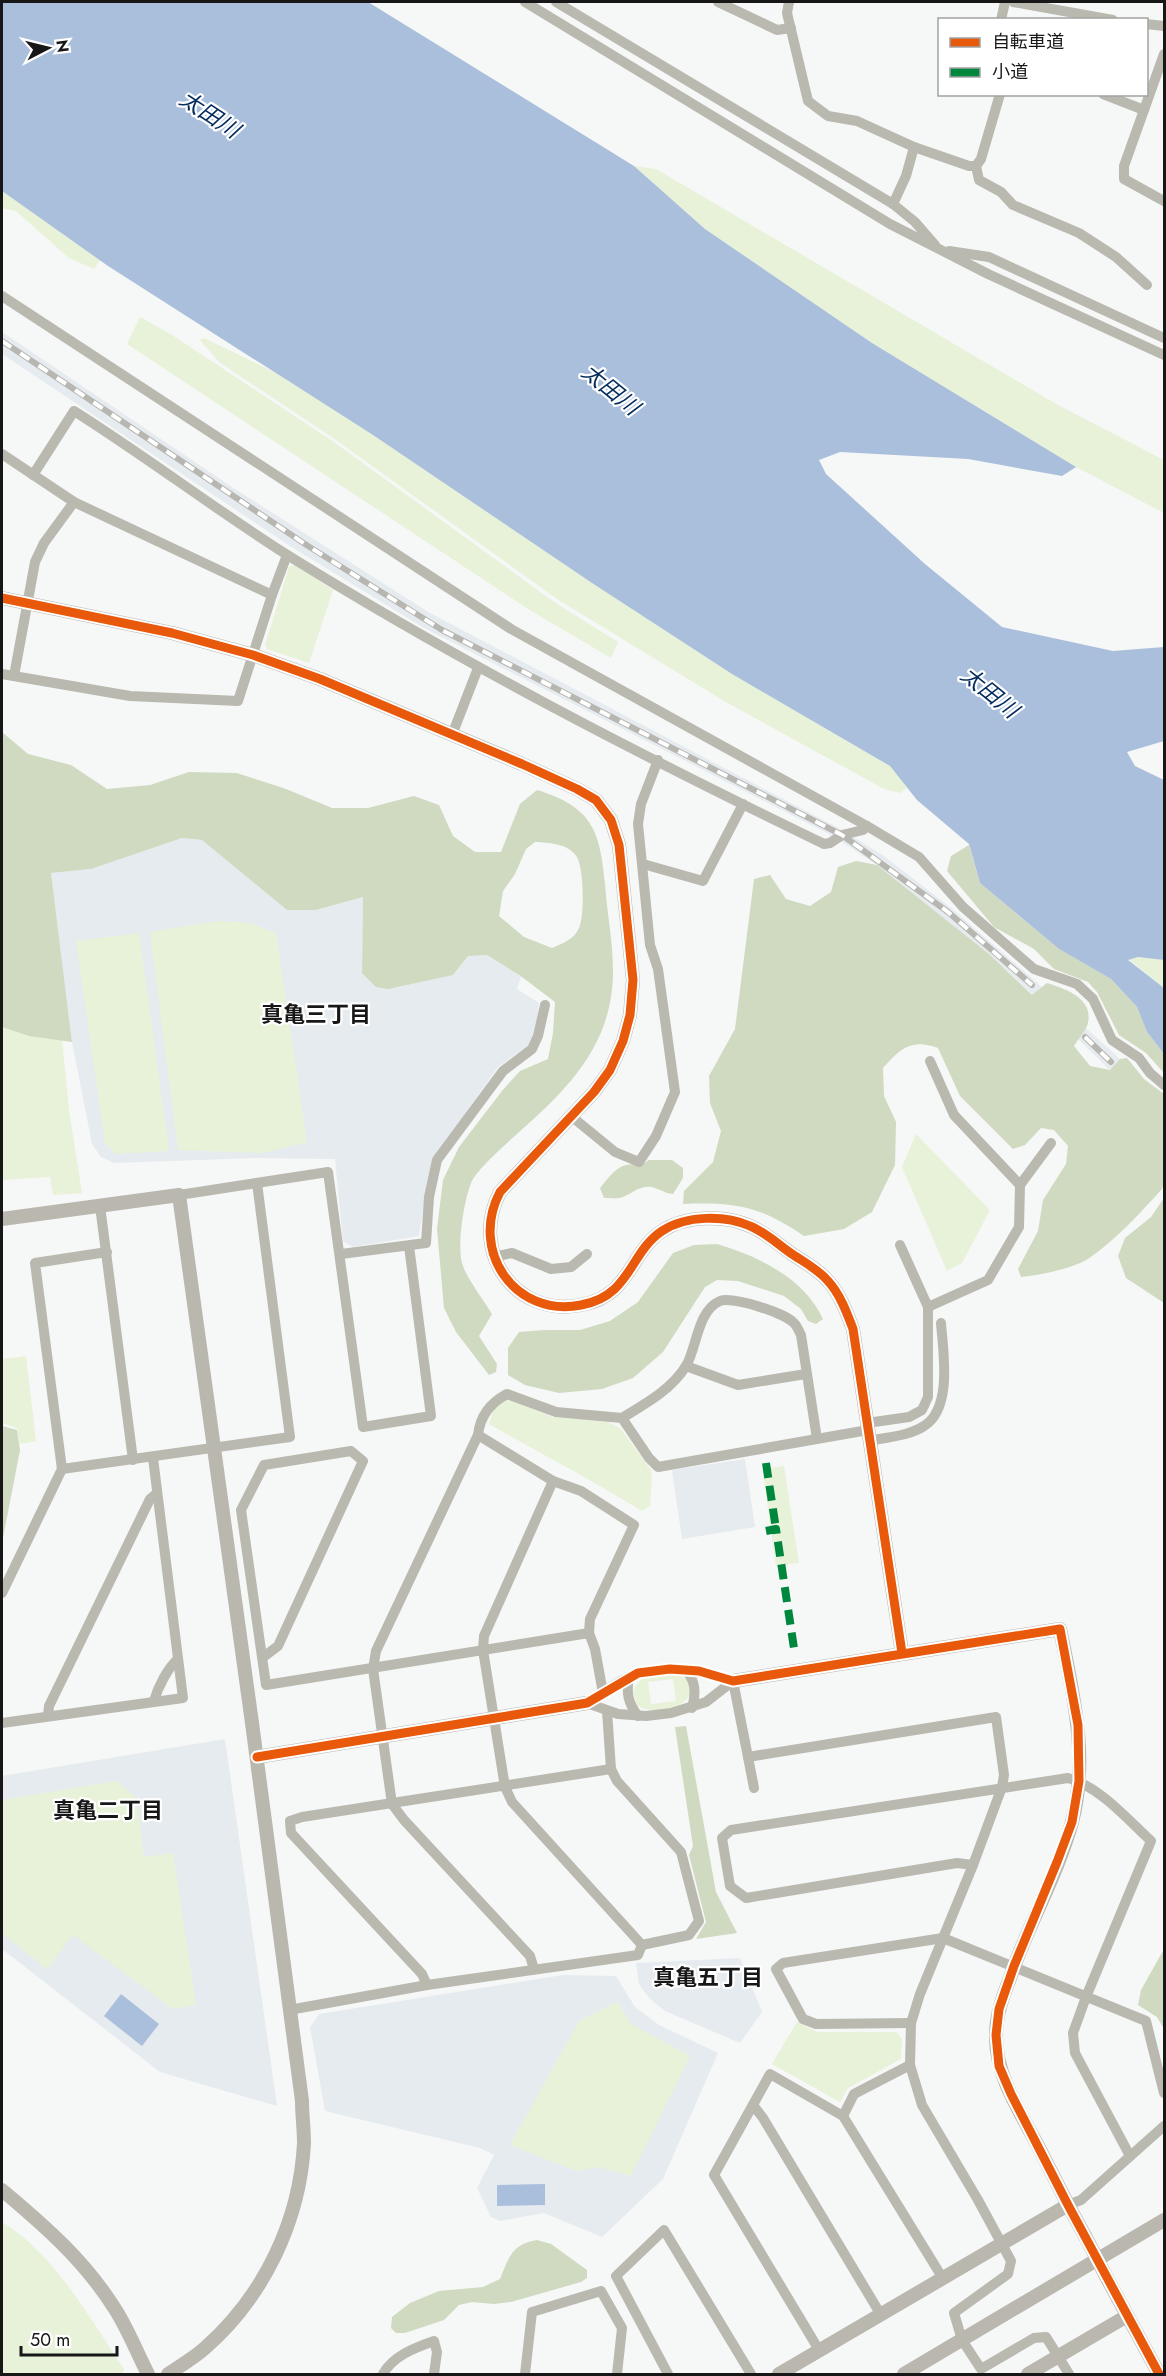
<svg xmlns="http://www.w3.org/2000/svg" width="1166" height="2376" font-family="Jost,'Noto Sans JP',sans-serif">
<style>
.built{fill:#e6ebef}
.green{fill:#e8f2d9;fill-rule:evenodd}
.forest{fill:#cfdac0;fill-rule:evenodd}
.water{fill:#aabfdb}
.lines{fill:none;stroke-linecap:round;stroke-linejoin:round}
.street{stroke:#bab9b0;stroke-width:10}
.secondary{stroke:#bab7af;stroke-width:14}
.rail-casing{stroke:#b7b6b1;stroke-width:6}
.rail{stroke:#fff;stroke-width:4;stroke-dasharray:11;stroke-linecap:butt}
.secondary-bridge{stroke:#bab7af;stroke-width:14}
.quiet{stroke:#00873e;stroke-width:8;stroke-dasharray:15 8;stroke-linecap:butt}
.cycleway-casing{stroke:#fff;stroke-width:13}
.cycleway{stroke:#e8590c;stroke-width:9}
.labels{text-anchor:middle;stroke-width:4.5;stroke-linejoin:round;paint-order:stroke}
.water-label{font-size:22px;font-style:italic;fill:#022c5d;stroke:#fff}
.neighbourhood-label{font-size:22px;font-weight:bold;fill:#171718;stroke:#fff}
</style>
<rect width="100%" height="100%" fill="#f6f7f7"/>
<g class="built">
<path d="M2 332 235 489 430 613 842 830 884 856 951 908 1042 987 1033 995 989 954 877 865 833 836 424 628 290 546 2 354Z"/>
<path d="M182 838 202 840 287 910H316L363 897 362 973 453 975 468 956 487 955 521 977 517 989 539 1003 536 1028 530 1044 498 1067 434 1158 426 1188 419 1236 353 1247 343 1241 335 1159 258 1158 114 1163 101 1157 92 1144 72 1042 51 873 91 869Z"/>
<path d="M1086 1028 1120 1059 1110 1070 1078 1039Z"/>
<path d="M745 1459 755 1527 682 1539 672 1470Z"/>
<path d="M225 1739 277 2106 160 2072 2 1949V1776Z"/>
<path d="M740 1958 762 2012 740 2043 665 2011 650 1999 639 1984 636 1963Z"/>
<path d="M563 1975 616 1976 635 2007 659 2025 718 2053 663 2179 602 2237 544 2213 500 2221 491 2217 477 2188 494 2155 480 2148 325 2111 310 2027 319 2014Z"/>
</g>
<g class="green">
<path d="M634 166 656 169 1058 405 1164 460V513L1076 467 872 343 705 229Z"/>
<path d="M2 191 100 260 94 269 69 258 16 211 2 208Z"/>
<path d="M140 317 172 335 334 442 554 602 618 642 611 658 528 609 127 344Z"/>
<path d="M204 338 274 372 373 435 592 583 732 674 890 766 907 788 900 793 884 789 724 701 557 599 336 440 219 362 200 340Z"/>
<path d="M294 565 333 590 309 663 267 649 265 645 289 567Z"/>
<path d="M2 832 61 1028 69 1110 82 1193 53 1195 50 1177 2 1180Z"/>
<path d="M218 921 251 923 276 933 307 1142 263 1153 178 1150 150 932Z"/>
<path d="M139 933 169 1151 116 1154 105 1143 76 941Z"/>
<path d="M1138 957 1164 960V988L1128 959Z"/>
<path d="M916 1134 990 1210 962 1263 947 1271 902 1167Z"/>
<path d="M26 1356 36 1441 20 1444 17 1428 2 1423V1359Z"/>
<path d="M508 1399 552 1417 600 1419 612 1424 621 1429 651 1470 652 1477 650 1506 642 1511C592 1480 540 1453 489 1424L495 1405Z"/>
<path d="M784 1466 799 1563 776 1566 763 1473 769 1468Z"/>
<path d="M680 1673C713 1702 657 1720 637 1705L633 1692C640 1671 661 1675 680 1673ZM673 1679 676 1701 651 1704 648 1682Z"/>
<path d="M116 1781 136 1797 144 1857 173 1853 196 2005 173 2009 73 1935 47 1969 4 1935 2 1930V1800Z"/>
<path d="M617 2002 631 2024 690 2056 631 2176 599 2167 576 2171 510 2145 579 2021Z"/>
<path d="M797 2022 817 2032H896L902 2039 901 2059 848 2088 840 2102 772 2064Z"/>
<path d="M2 2222C56 2255 89 2318 124 2369L122 2374H2Z"/>
</g>
<g class="forest">
<path d="M2 732 28 754 71 765 107 789 150 785 189 772 237 773 286 789 332 808H368L414 796 439 805 453 836 475 852H501L520 804 537 790C592 807 600 830 605 884 607 913 613 942 613 971 613 1038 576 1081 528 1124 515 1136 477 1168 471 1183 464 1201 457 1244 462 1263 465 1276 485 1302 492 1314L479 1336 497 1364 496 1372 489 1375 456 1332 444 1308 437 1229 443 1180 459 1147 502 1091 520 1071 548 1059 553 1033 555 1002 522 977 487 955 468 956 453 975 388 989 376 987 362 973 363 897 316 910H287L202 840 182 838 91 869 51 873 72 1042 29 1036 2 1027ZM535 842C549 843 568 843 577 857 584 869 585 919 578 930 573 940 561 944 552 948L524 937 499 916 503 891 515 874 526 849Z"/>
<path d="M969 845 980 883 1059 949 1111 979 1137 1007 1147 1032 1164 1054V1073L1146 1053 1119 1035 1097 992 1088 982 1054 969 1034 949 994 927 947 871 951 856Z"/>
<path d="M856 861 877 865 989 954 1032 995 1047 983C1067 989 1096 1000 1087 1026 1084 1033 1078 1039 1074 1046L1090 1066 1110 1070 1120 1059 1127 1058 1144 1079 1164 1094V1183L1162 1189C1139 1214 1116 1240 1088 1259 1071 1269 1040 1275 1021 1277L1018 1269 1038 1231 1043 1200 1066 1164 1068 1146 1054 1130 1041 1128 1025 1145 1013 1149 960 1096 938 1048C911 1038 900 1049 883 1068L884 1096 896 1122 895 1165 872 1212 844 1229 804 1236C760 1206 736 1202 683 1204L684 1191 713 1162 721 1131 710 1103 709 1076 735 1029 754 879 770 875 786 899 810 906 831 892 838 867Z"/>
<path d="M649 1160H672L683 1168V1178L673 1194C663 1193 659 1188 651 1187 638 1185 630 1196 619 1198 614 1199 608 1198 604 1198L600 1188C607 1180 614 1168 626 1165 637 1163 638 1168 649 1160Z"/>
<path d="M1164 1198V1303L1126 1278 1118 1256 1125 1238 1151 1217Z"/>
<path d="M717 1244C758 1256 804 1278 823 1319L816 1324 808 1321 801 1309 784 1296 738 1281 717 1280 705 1287 663 1352 633 1378 602 1389 559 1393 525 1385 508 1375V1348L519 1332 545 1330H580L610 1321 638 1302 673 1253 694 1245Z"/>
<path d="M2 1426 17 1430 20 1450 2 1543Z"/>
<path d="M686 1726 716 1892 737 1933 696 1939 706 1922 689 1855 693 1846 675 1727Z"/>
<path d="M1164 1949V2029L1157 2017 1138 2005 1141 1990Z"/>
<path d="M537 2240 551 2244 587 2270V2278L581 2282 511 2302 494 2304 472 2302 459 2305 444 2320 405 2333H396L391 2328 392 2317 410 2303 439 2291 483 2287 500 2279C509 2257 512 2244 537 2240Z"/>
</g>
<g class="water">
<path d="M2 2H368L634 166 705 229 872 343 1076 467 1062 476 968 459 840 452 819 460 826 474 925 564 1002 627 1113 651 1164 647V741L1127 752 1135 766 1164 780V960L1138 957 1128 960 1164 988V1054L1147 1032 1137 1007 1111 979 1059 949 980 883 969 844 917 800 890 766 732 674 592 583 373 435 108 266 2 191Z"/>
<path d="M121 1994 159 2024 142 2046 104 2016Z"/>
<path d="M545 2184V2205L497 2206V2185Z"/>
</g>
<g class="lines">
<g class="street">
<path d="M525 2 890 224 988 274 1164 355"/>
<path d="M556 2 893 204 915 222 935 245"/>
<path d="M718 2 777 30 791 28"/>
<path d="M789 2 787 13 808 101 828 116 857 121 914 147 969 166H976L981 159 1000 94"/>
<path d="M1013 2 1113 20"/>
<path d="M1001 20 1005 2"/>
<path d="M1146 24 1164 26"/>
<path d="M1164 54 1124 166V179L1164 201"/>
<path d="M1103 94 1144 110"/>
<path d="M976 166 979 180 1001 192 1013 205 1079 233 1116 257 1147 285"/>
<path d="M893 204 906 176 914 147"/>
<path d="M949 251 989 257 1164 338"/>
<path d="M2 296 511 629 867 826 919 857 963 907 1034 969 1077 984 1093 999 1112 1040 1139 1058 1150 1073 1164 1085"/>
<path d="M2 454 74 502 272 595"/>
<path d="M33 475 74 411C147 457 216 510 289 556 461 663 642 756 824 844L830 843 842 835 863 830 867 826"/>
<path d="M2 674 130 696 238 701 272 595 287 555"/>
<path d="M14 676 35 562 44 543 74 502"/>
<path d="M452 735 478 668"/>
<path d="M643 864 703 881 743 804"/>
<path d="M571 1116 615 1152 639 1162 656 1136 675 1092 658 969 650 945 638 824 641 804 658 760"/>
<path d="M1020 1185 1051 1143"/>
<path d="M179 1195 328 1172 363 1427 431 1416 409 1246"/>
<path d="M100 1206 133 1460"/>
<path d="M341 1254 426 1243 429 1197 437 1160 503 1071 532 1049 538 1036 545 1005"/>
<path d="M494 1257 512 1253 551 1269 571 1267 587 1254"/>
<path d="M928 1307 988 1280 1019 1227 1020 1185 954 1115 930 1061"/>
<path d="M686 1366 738 1385 806 1374"/>
<path d="M622 1418C645 1404 671 1390 686 1366 697 1348 697 1311 720 1301 732 1296 785 1313 794 1323 797 1326 799 1331 801 1335L817 1439"/>
<path d="M867 1423 909 1417 922 1410 928 1397V1307L900 1245"/>
<path d="M478 1435 553 1481 581 1491 634 1525 590 1619 589 1633 595 1649 603 1693"/>
<path d="M869 1441C887 1437 909 1436 924 1426 953 1408 943 1351 941 1323"/>
<path d="M62 1469 290 1437 257 1183"/>
<path d="M553 1481 484 1636 483 1650 505 1787 512 1802 642 1945"/>
<path d="M2 1593 62 1469 35 1263 107 1252"/>
<path d="M262 1658 278 1646 363 1461 351 1451 264 1465 241 1510 266 1685 589 1633"/>
<path d="M686 1670C696 1682 696 1693 692 1708"/>
<path d="M629 1677C626 1693 628 1703 638 1716"/>
<path d="M733 1681 748 1757 996 1717 1004 1775 1002 1787 973 1865 920 1994 911 2023 910 2065 922 2105 978 2200 1011 2261 1008 2274 954 2313 962 2340 981 2369 1034 2338 1046 2337 1069 2374"/>
<path d="M597 1696C610 1688 624 1677 639 1673 671 1665 702 1672 733 1681"/>
<path d="M154 1701C158 1687 167 1669 178 1659"/>
<path d="M587 1703 618 1714 646 1716 671 1713 706 1702 733 1681"/>
<path d="M48 1716 49 1706 150 1499 156 1494"/>
<path d="M2 1723 183 1698 153 1458"/>
<path d="M748 1757 754 1788"/>
<path d="M973 1865 957 1863 746 1898 730 1886 722 1838 731 1830 1068 1778C1100 1787 1127 1819 1151 1841L1086 1997 1073 2033 1075 2053 1130 2156"/>
<path d="M534 1969 530 1956 404 1820 392 1804 373 1669 376 1651 478 1435C480 1416 490 1403 507 1394L556 1412 622 1418 649 1458 658 1467 868 1430"/>
<path d="M427 1985 422 1974 291 1833 290 1821 302 1817 611 1769"/>
<path d="M289 2010 427 1985 638 1955 642 1945 689 1935 699 1921 681 1852 617 1781 611 1769 607 1711"/>
<path d="M911 2023 816 2024 803 2019 776 1969 783 1963 943 1938 1146 2021 1164 2093"/>
<path d="M753 2105 763 2118 881 2315"/>
<path d="M843 2116 854 2094 910 2065"/>
<path d="M1068 2205 1081 2200 1164 2126"/>
<path d="M819 2350 714 2175 770 2074 843 2116 942 2277"/>
<path d="M383 2374C393 2356 414 2348 434 2341L437 2352 434 2374"/>
<path d="M525 2374 532 2312 601 2291 622 2328 617 2374"/>
<path d="M668 2374 616 2276 664 2230 751 2374"/>
</g>
<g class="secondary">
<path d="M2 598 172 633 253 655 320 679 522 764 577 789 596 800 611 820 619 845 633 980 630 1015 623 1041 610 1070 594 1092 500 1192C469 1251 515 1318 581 1305 631 1296 629 1253 662 1231 686 1215 725 1215 750 1226 765 1232 779 1245 792 1254 804 1262 819 1270 828 1281 840 1294 847 1313 853 1329L902 1653"/>
<path d="M2 1219 179 1195 252 1723 302 2101C302 2115 304 2129 304 2143 300 2221 264 2296 205 2348 194 2358 180 2366 168 2374"/>
<path d="M733 1681 1060 1629C1073 1693 1089 1757 1072 1822 1057 1876 1028 1925 1010 1978 1003 1996 996 2015 996 2035 995 2074 1019 2110 1037 2144 1053 2175 1068 2206 1085 2236"/>
<path d="M257 1757 587 1703"/>
<path d="M2 2190C45 2226 85 2261 115 2309 128 2329 137 2353 148 2374"/>
<path d="M1108 2280 1159 2374"/>
<path d="M779 2374 1068 2205"/>
<path d="M904 2374 1164 2220"/>
<path d="M1028 2374 1127 2316"/>
</g>
<defs>
<g id="rail">
<path d="M2 341 308 546 442 630 842 835 948 912 1032 985"/>
<path d="M1085 1037 1111 1062"/>
</g>
</defs>
<use href="#rail" class="rail-casing"/>
<use href="#rail" class="rail"/>
<path class="secondary-bridge" d="M1085 2236 1108 2280"/>
<g class="quiet">
<path d="M766 1463 776 1529"/>
<path d="M766 1531 776 1529 795 1655"/>
</g>
<defs>
<g id="cycleway">
<path d="M2 598 172 633 253 655 320 679 522 764 577 789 596 800 611 820 619 845 633 980 630 1015 623 1041 610 1070 594 1092 500 1192C469 1251 515 1318 581 1305 631 1296 629 1253 662 1231 686 1215 725 1215 750 1226 765 1232 779 1245 792 1254 804 1262 819 1270 828 1281 840 1294 847 1313 853 1329L902 1653"/>
<path d="M257 1757 587 1703 638 1673 670 1669 699 1671 733 1681 1060 1629 1078 1725 1079 1781 1072 1822 1057 1862 1014 1966 999 2009 996 2035 999 2066 1011 2094 1068 2205 1159 2374"/>
</g>
</defs>
<use href="#cycleway" class="cycleway-casing"/>
<use href="#cycleway" class="cycleway"/>
</g>
<g class="labels">
<g class="water-label">
<text transform="translate(210 114) rotate(33)" y="8">太田川</text>
<text transform="translate(611 389) rotate(39)" y="8">太田川</text>
<text transform="translate(990 692) rotate(39)" y="8">太田川</text>
</g>
<g class="neighbourhood-label">
<text x="316" y="1022">真亀三丁目</text>
<text x="108" y="1818">真亀二丁目</text>
<text x="708" y="1985">真亀五丁目</text>
</g>
</g>
<rect width="1166" height="2376" fill="none" stroke="#171718" stroke-width="6"/>
<rect x="938" y="18" width="210" height="78" fill="#ffffff" stroke="#a2a2a3" stroke-width="1.5"/>
<rect x="950" y="38" width="30" height="9" fill="#e8590c" stroke="#a2a2a3" stroke-width="1.5"/>
<text x="992" y="48" font-size="18" fill="#171718">自転車道</text>
<rect x="950" y="68" width="30" height="9" fill="#00873e" stroke="#a2a2a3" stroke-width="1.5"/>
<text x="992" y="78" font-size="18" fill="#171718">小道</text>
<g transform="translate(48 48) rotate(83)" stroke="#ffffff" stroke-width="4.5" paint-order="stroke">
<path d="M0-4.5L10 22L0 15L-10 22Z" fill="#171718"/>
<text y="-9" font-size="16" font-weight="bold" text-anchor="middle" fill="#171718">N</text>
</g>
<path d="M21 2346v9h96v-9" fill="none" stroke="#171718" stroke-width="3"/>
<text x="30" y="2346" font-size="18" fill="#171718" stroke="#ffffff" stroke-width="4.5" paint-order="stroke">50 m</text>
</svg>
